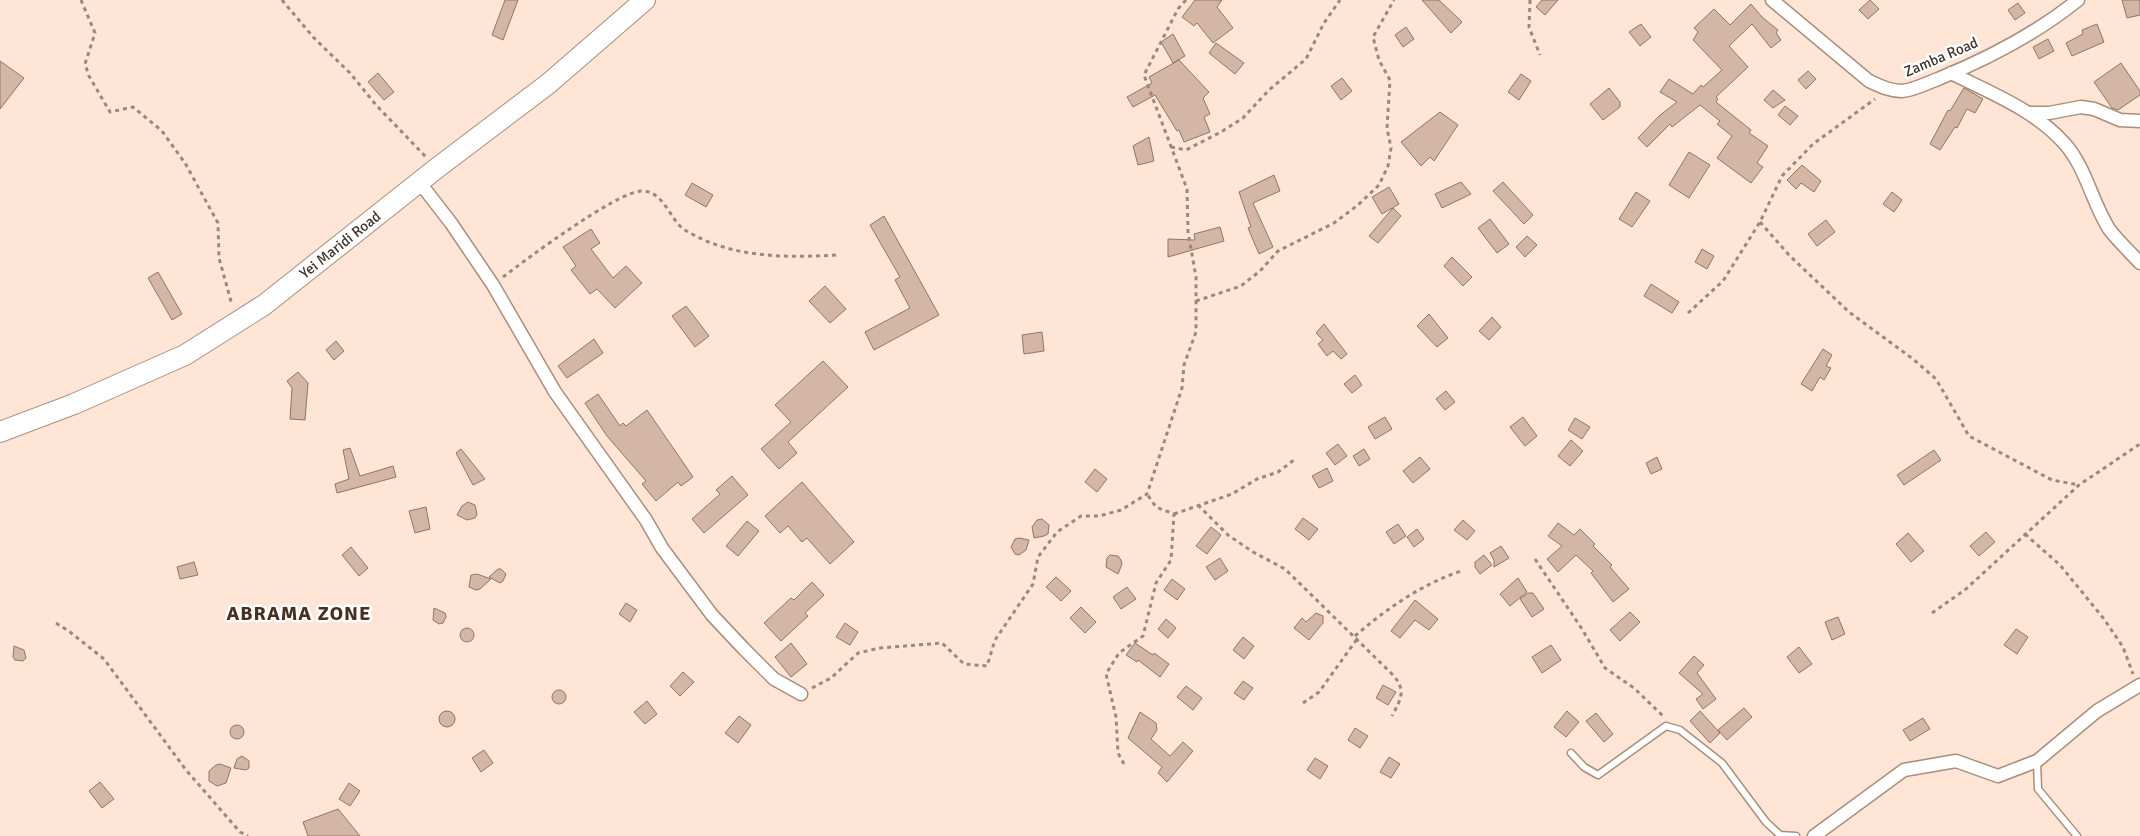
<svg xmlns="http://www.w3.org/2000/svg" width="2140" height="836" font-family="Signika,sans-serif">
<style>
.building{fill:#d3b6a3;stroke:#917664}
.lines{fill:none;stroke-linecap:round;stroke-linejoin:round}
.service-casing{stroke:#a98e7c;stroke-width:9}
.minor-casing{stroke:#a98e7c;stroke-width:15}
.primary-casing{stroke:#a98e7c;stroke-width:22}
.path{stroke:#9a887d;stroke-width:3;stroke-dasharray:4 4;stroke-linecap:butt}
.service{stroke:#fff;stroke-width:6}
.minor{stroke:#fff;stroke-width:12}
.primary{stroke:#fff;stroke-width:20}
.labels{text-anchor:middle;stroke-width:5;stroke-linejoin:round;paint-order:stroke}
.street-label{font-size:15px;fill:#3e332b;stroke:#fff}
.district-label{font-size:20px;font-weight:bold;letter-spacing:1px;fill:#473021;stroke:#fff}
</style>
<rect width="100%" height="100%" fill="#fee5d6"/>
<g class="building">
<path d="M505 0H518L503 40 492 35Z"/>
<path d="M1195 0H1222L1217 7 1233 28 1213 43 1197 23 1194 26 1182 17Z"/>
<path d="M1422 0H1439L1462 22 1451 33Z"/>
<path d="M1542 0H1558L1545 15 1536 7Z"/>
<path d="M1870 0 1879 9 1868 19 1859 10Z"/>
<path d="M2122 0H2140V15L2127 18Z"/>
<path d="M2018 3 2025 13 2015 20 2008 10Z"/>
<path d="M1751 4 1762 17 1778 30 1776 33 1781 40 1771 48 1752 24 1729 46 1748 67 1716 97 1718 99 1716 102 1751 130 1749 133 1768 146 1757 163 1763 167 1751 183 1717 158 1732 136 1717 124 1720 121 1700 105 1672 127 1670 124 1647 147 1638 138 1659 116 1677 102 1660 92 1669 79 1693 94 1701 85 1703 87 1722 70 1693 40 1698 32 1694 28 1714 9 1730 25Z"/>
<path d="M1641 24 1651 37 1640 46 1629 32Z"/>
<path d="M2097 24 2104 42 2072 56 2066 43 2083 34 2082 30Z"/>
<path d="M1406 27 1414 39 1403 47 1395 35Z"/>
<path d="M1173 34 1185 56 1173 63 1161 42Z"/>
<path d="M2048 39 2054 51 2039 59 2033 47Z"/>
<path d="M1216 43 1244 63 1235 74 1209 53Z"/>
<path d="M1179 60 1209 92 1203 98 1210 114 1204 117 1210 132 1184 142 1179 130 1177 131 1155 95 1133 107 1127 97 1152 83 1149 77Z"/>
<path d="M0 61 24 78 0 109Z"/>
<path d="M2121 63 2140 91V95L2118 110 2112 108 2094 82Z"/>
<path d="M1808 71 1816 79 1806 89 1798 80Z"/>
<path d="M378 73 394 92 384 100 368 82Z"/>
<path d="M1521 74 1531 81 1519 100 1508 92Z"/>
<path d="M1342 78 1352 91 1341 100 1331 86Z"/>
<path d="M1609 88 1620 102V107L1603 120 1590 104Z"/>
<path d="M1964 88 1983 99 1975 113 1967 109 1957 128 1955 127 1940 150 1930 144 1948 110 1950 111Z"/>
<path d="M1773 90 1785 100 1773 108 1764 100Z"/>
<path d="M1785 106 1798 116 1790 125 1778 115Z"/>
<path d="M1440 112 1458 125 1434 161 1430 157 1421 166 1401 142Z"/>
<path d="M1149 137 1154 161 1138 165 1133 146Z"/>
<path d="M1689 152 1710 165 1689 198 1669 185Z"/>
<path d="M1802 165 1821 181 1814 192 1801 183 1796 189 1787 180Z"/>
<path d="M1274 175 1280 191 1253 203 1273 247 1259 254 1248 228 1251 227 1239 192Z"/>
<path d="M1461 182 1471 194 1442 208 1435 194Z"/>
<path d="M1503 182 1533 215 1524 224 1493 191Z"/>
<path d="M692 183 713 195 706 207 685 195Z"/>
<path d="M1389 187 1399 204 1382 214 1372 197Z"/>
<path d="M1636 192 1650 201 1632 227 1619 219Z"/>
<path d="M1892 192 1902 200 1894 212 1883 204Z"/>
<path d="M1393 208 1401 216 1378 243 1369 236Z"/>
<path d="M884 216 939 315 874 350 865 332 910 308 895 280 900 277 870 225Z"/>
<path d="M1490 219 1509 244 1497 253 1478 228Z"/>
<path d="M1826 220 1835 232 1817 246 1808 234Z"/>
<path d="M1220 227 1224 241 1168 257V239L1195 240 1194 234Z"/>
<path d="M591 229 600 243 591 249 613 278 626 266 642 283 615 308 597 289 590 294 571 270 576 266 563 247Z"/>
<path d="M1527 236 1537 245 1525 257 1516 247Z"/>
<path d="M1702 249 1714 256 1707 269 1695 262Z"/>
<path d="M1452 257 1472 277 1463 286 1444 266Z"/>
<path d="M158 272 182 314 172 320 148 278Z"/>
<path d="M1651 284 1679 302 1672 313 1644 296Z"/>
<path d="M825 286 846 309 830 323 809 301Z"/>
<path d="M686 306 709 336 695 347 672 316Z"/>
<path d="M1429 314 1448 338 1437 347 1417 326Z"/>
<path d="M1492 317 1501 327 1489 340 1479 331Z"/>
<path d="M1324 324 1347 354 1341 359 1333 351 1327 356 1318 344 1323 340 1316 333Z"/>
<path d="M1042 332 1044 351 1024 354 1022 335Z"/>
<path d="M594 339 603 353 567 378 558 366Z"/>
<path d="M336 341 344 351 334 360 326 350Z"/>
<path d="M1823 349 1832 355 1826 366 1831 368 1824 380 1820 377 1812 391 1801 384Z"/>
<path d="M823 361 848 387 788 442 797 453 779 469 761 449 791 422 775 405Z"/>
<path d="M298 372 308 383 305 420 290 419 292 388 287 381Z"/>
<path d="M1355 375 1362 385 1352 393 1344 384Z"/>
<path d="M1446 391 1455 402 1445 410 1436 399Z"/>
<path d="M598 394 620 426 623 423 626 426 647 410 693 477 681 486 678 482 656 501 642 484 646 481 607 436 585 403Z"/>
<path d="M1385 417 1392 429 1375 439 1368 427Z"/>
<path d="M1523 417 1537 436 1525 446 1510 427Z"/>
<path d="M1575 418 1590 427 1582 439 1568 430Z"/>
<path d="M1571 440 1583 451 1570 466 1558 456Z"/>
<path d="M1338 444 1347 456 1335 465 1326 453Z"/>
<path d="M350 448 360 476 393 466 396 477 337 493 335 484 349 479 343 450Z"/>
<path d="M461 449 485 479 473 485 456 453Z"/>
<path d="M1364 449 1370 459 1359 466 1353 456Z"/>
<path d="M1934 450 1941 460 1904 485 1897 475Z"/>
<path d="M1420 457 1430 469 1413 483 1403 471Z"/>
<path d="M1657 457 1662 469 1651 474 1646 463Z"/>
<path d="M1327 468 1333 481 1319 488 1312 476Z"/>
<path d="M1095 469 1107 479 1097 492 1085 482Z"/>
<path d="M732 476 748 495 704 533 692 519 720 494 716 490Z"/>
<path d="M802 482 854 542 830 564 807 538 802 542 788 526 780 533 765 516Z"/>
<path d="M468 502 475 505 477 514 475 518 467 520 457 515 462 506Z"/>
<path d="M426 507 430 529 415 533 409 511Z"/>
<path d="M1303 518 1318 529 1309 540 1295 529Z"/>
<path d="M1042 519 1049 525 1048 534 1044 536 1034 538 1032 527 1037 520Z"/>
<path d="M1463 520 1475 531 1467 540 1454 530Z"/>
<path d="M747 521 759 531 738 556 726 546Z"/>
<path d="M1558 523 1574 535 1580 529 1595 544 1593 546 1612 565 1610 567 1629 589 1613 602 1591 573 1593 571 1576 555 1558 572 1547 559 1562 546 1548 536Z"/>
<path d="M1398 524 1406 536 1394 544 1386 532Z"/>
<path d="M1211 527 1221 535 1207 554 1196 546Z"/>
<path d="M1417 529 1424 539 1414 547 1407 537Z"/>
<path d="M1986 532 1995 542 1979 556 1970 546Z"/>
<path d="M1908 533 1924 551 1911 562 1896 544Z"/>
<path d="M1019 538 1029 540 1026 550 1019 555 1015 554 1011 547 1015 539Z"/>
<path d="M1501 546 1509 558 1494 567V560L1490 553Z"/>
<path d="M351 547 368 568 359 576 342 555Z"/>
<path d="M1110 555 1118 556 1121 560 1122 564 1118 574 1106 567 1107 558Z"/>
<path d="M1484 555 1492 565 1480 574 1475 567V562Z"/>
<path d="M1220 558 1228 571 1215 580 1206 567Z"/>
<path d="M194 562 198 575 180 579 177 567Z"/>
<path d="M498 569H501L506 574 503 581 500 583 489 577Z"/>
<path d="M477 574 491 579 480 589 476 590 469 587 471 575Z"/>
<path d="M1056 577 1071 591 1061 601 1046 587Z"/>
<path d="M1518 578 1527 592 1510 606 1500 594Z"/>
<path d="M1172 579 1185 589 1177 600 1164 590Z"/>
<path d="M812 582 824 595 805 613 808 616 781 641 764 623 791 598 794 600Z"/>
<path d="M1127 587 1136 599 1121 609 1113 597Z"/>
<path d="M1528 593H1533L1544 609 1532 617 1520 599Z"/>
<path d="M1415 600 1438 619 1429 630 1415 620 1400 638 1391 631Z"/>
<path d="M626 603 637 610 630 622 619 614Z"/>
<path d="M1081 607 1096 622 1085 633 1070 618Z"/>
<path d="M434 608 445 613 446 617 443 623 439 624 433 620Z"/>
<path d="M1630 612 1640 622 1620 641 1610 630Z"/>
<path d="M1316 613 1323 616V623L1309 640 1294 628 1302 618 1306 622Z"/>
<path d="M1838 617 1845 634 1832 640 1825 622Z"/>
<path d="M1166 619 1176 628 1168 638 1158 629Z"/>
<path d="M845 623 858 632 850 645 836 637Z"/>
<circle cx="467" cy="635" r="7"/>
<path d="M2016 629 2028 637 2017 654 2004 645Z"/>
<path d="M1243 637 1254 646 1244 659 1233 650Z"/>
<path d="M791 643 807 664 791 677 775 657Z"/>
<path d="M1135 643 1153 655 1154 653 1169 664 1160 677 1138 660 1137 662 1126 655Z"/>
<path d="M1551 645 1561 660 1542 673 1532 657Z"/>
<path d="M14 646 24 650 26 658 23 661 15 660 13 657Z"/>
<path d="M1799 647 1812 664 1799 673 1787 657Z"/>
<path d="M1694 656 1704 665 1697 673 1716 699 1703 709 1696 699 1703 694 1679 673Z"/>
<path d="M683 672 694 682 680 696 670 686Z"/>
<path d="M1243 681 1253 688 1244 700 1234 693Z"/>
<path d="M1383 685 1396 692 1388 705 1376 698Z"/>
<path d="M1186 686 1202 698 1193 710 1177 697Z"/>
<circle cx="559" cy="697" r="7"/>
<path d="M647 701 657 714 645 724 634 712Z"/>
<path d="M1744 708 1752 717 1727 740 1718 730Z"/>
<path d="M1567 711 1579 722 1566 737 1554 727Z"/>
<path d="M1700 711 1720 733 1710 743 1690 721Z"/>
<circle cx="447" cy="719" r="8"/>
<path d="M1140 712 1156 723 1157 730 1151 739 1170 756 1183 742 1193 751 1167 782 1158 773 1162 767 1128 738Z"/>
<path d="M1596 713 1613 734 1604 742 1586 721Z"/>
<path d="M739 716 751 725 738 743 725 733Z"/>
<path d="M1923 718 1930 729 1910 741 1903 730Z"/>
<circle cx="237" cy="732" r="7"/>
<path d="M1355 728 1368 736 1360 748 1348 740Z"/>
<path d="M484 750 493 763 481 772 472 758Z"/>
<path d="M242 756 249 761V768L246 770 234 768 237 759Z"/>
<path d="M1389 757 1400 764 1391 778 1380 772Z"/>
<path d="M1315 758 1328 766 1320 779 1307 770Z"/>
<path d="M220 764 231 768 226 783 217 786 209 781V771L216 765Z"/>
<path d="M100 782 114 799 102 808 89 791Z"/>
<path d="M349 783 360 791 350 806 339 799Z"/>
<path d="M338 809 360 836H308L303 822Z"/>
</g>
<g class="lines">
<defs>
<g id="service">
<path d="M1571 753 1584 767 1598 775 1666 726 1680 730 1722 763 1766 822 1780 835 1796 836"/>
<path d="M2037 761 2038 789 2077 836"/>
</g>
<g id="minor">
<path d="M1772 0 1869 81C1880 86 1890 91 1902 91 1914 90 1927 83 1938 79 1987 59 2037 33 2078 0"/>
<path d="M1951 73C1991 93 2035 110 2065 144 2086 168 2092 202 2109 229 2118 241 2130 252 2140 263"/>
<path d="M2029 113H2049L2081 107 2094 109 2120 120 2140 121"/>
<path d="M420 183 451 223 493 285 555 392 646 520 662 548 712 615 744 649 774 679 801 694"/>
<path d="M1814 836 1904 770 1956 761 1998 776 2037 761 2097 711 2140 685"/>
</g>
<g id="primary">
<path id="s1" d="M0 432 74 404 185 355 264 305 437 168 548 84 645 0"/>
</g>
</defs>
<use href="#service" class="service-casing"/>
<use href="#minor" class="minor-casing"/>
<use href="#primary" class="primary-casing"/>
<g class="path">
<path d="M81 0 95 33 85 64 89 76 110 112 133 107 162 131 185 163 218 223 219 258 232 305"/>
<path d="M282 0 314 38 350 73 376 105 426 157"/>
<path d="M1530 0 1529 27 1540 55"/>
<path d="M1171 147 1186 150 1221 132 1243 118 1269 90 1306 59 1324 23 1340 0"/>
<path d="M1760 222 1789 255 1849 312 1913 359 1936 379 1969 436 2052 480 2079 485"/>
<path d="M503 277C528 258 615 193 641 191 664 190 670 221 685 230 730 258 785 258 836 255"/>
<path d="M1196 301 1241 286 1260 271 1278 251 1334 223 1358 205 1379 185 1388 166 1391 148 1387 128 1390 80 1379 60 1373 37 1394 0"/>
<path d="M1688 313 1723 281 1760 222 1782 176 1813 144 1875 99"/>
<path d="M1198 505 1228 535 1253 552 1285 569 1392 674C1407 690 1401 699 1392 716"/>
<path d="M1174 514 1232 494 1257 479 1278 472 1294 460"/>
<path d="M2025 534 2060 565 2104 619 2123 647 2133 674"/>
<path d="M1535 559 1582 629 1605 668 1634 688 1664 717"/>
<path d="M1932 613 1966 589 2079 485 2140 444"/>
<path d="M56 623 70 632 104 659 186 770 240 832 248 836"/>
<path d="M1355 636C1386 609 1422 584 1461 571"/>
<path d="M812 688 831 678 858 653 880 648 942 643 964 664 987 666 995 640 1033 584 1038 557 1057 532 1081 516H1099L1121 510 1147 494 1182 388 1184 365 1196 332V277L1188 232 1187 189 1144 75 1178 9 1186 0"/>
<path d="M1303 703 1319 692 1357 639"/>
<path d="M1124 764 1118 753 1116 717 1106 674 1119 653 1143 636 1156 583 1171 560 1174 514 1156 507 1147 494"/>
</g>
<use href="#service" class="service"/>
<use href="#minor" class="minor"/>
<use href="#primary" class="primary"/>
</g>
<g class="labels">
<g class="street-label">
<text transform="translate(1941 57) rotate(-23)" y="5">Zamba Road</text>
<text dy="5" stroke="none"><textPath href="#s1" startOffset="391">Yei Maridi Road</textPath></text>
</g>
<g class="district-label">
<text x="299" y="620">ABRAMA ZONE</text>
</g>
</g>
</svg>
